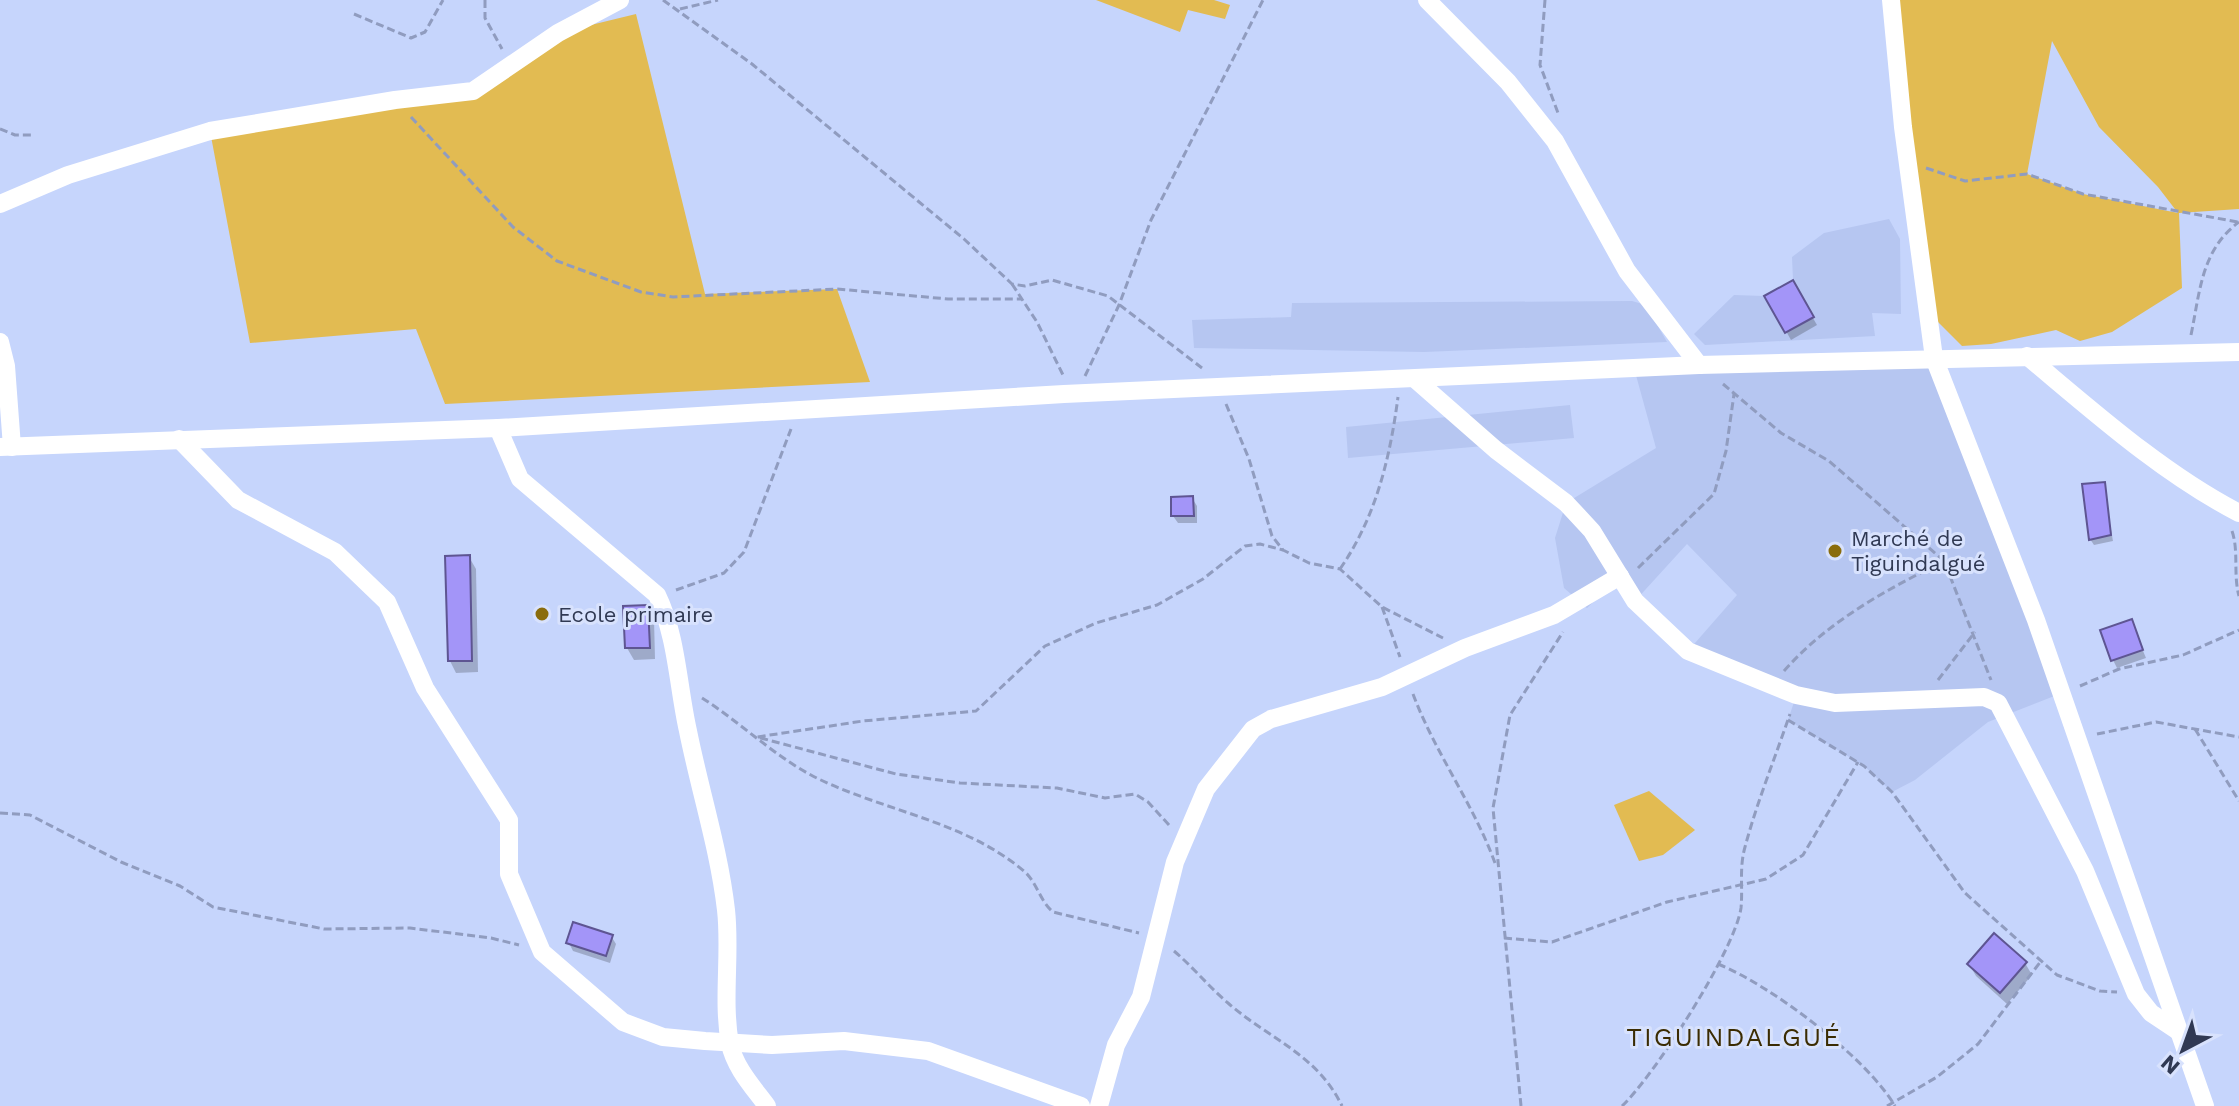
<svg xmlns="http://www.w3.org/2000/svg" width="2239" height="1106" font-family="'Work Sans',sans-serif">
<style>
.built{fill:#b6c6f1}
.green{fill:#e2bb52;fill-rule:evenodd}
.shadow{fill:#0003}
.building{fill:#a395f8;stroke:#5e5592;stroke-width:2}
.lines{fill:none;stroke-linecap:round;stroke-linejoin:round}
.path{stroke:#909cbf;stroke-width:3;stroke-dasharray:8 4;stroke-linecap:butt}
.minor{stroke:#fff;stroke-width:18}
.poi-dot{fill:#8a6c0c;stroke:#d8e2fd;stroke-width:3}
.labels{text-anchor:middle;stroke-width:6;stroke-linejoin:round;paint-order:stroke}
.poi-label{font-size:22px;fill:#303953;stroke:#d8e2fd;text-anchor:start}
.quarter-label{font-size:26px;letter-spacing:2px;fill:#3b2c02;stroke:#d8e2fd}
</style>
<rect width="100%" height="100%" fill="#c6d5fc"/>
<g class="built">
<path d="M1889 219 1900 239 1901 314 1872 313 1875 336 1705 345 1694 334 1734 295 1764 296 1793 280 1792 257 1824 233Z"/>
<path d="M1632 301 1646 305 1667 342 1424 352 1194 348 1192 320 1291 317 1292 303Z"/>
<path d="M1934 358 2062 693 1988 722 1915 780 1892 792 1864 766 1788 720 1796 696 1688 651 1737 595 1687 544 1635 601 1619 577 1587 608 1564 588 1555 538 1566 503 1656 448 1634 368Z"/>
<path d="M1570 405 1574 438 1348 458 1346 427Z"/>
</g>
<g class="green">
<path d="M1096 0H1214L1230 5 1225 19 1188 10 1180 32Z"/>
<path d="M1891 0H2239V209L2179 213 2182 288 2112 332 2080 341 2056 330 1991 344 1962 346 1926 310ZM2052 41 2099 127 2158 187 2178 213 2083 194 2027 174Z"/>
<path d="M636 14 705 294 837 289 870 382 445 404 416 329 250 343 210 131 472 91 558 33Z"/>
<path d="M1649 791 1695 830 1663 855 1639 861 1614 805Z"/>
</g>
<g class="shadow">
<path d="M1792 282 1817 325 1791 340 1767 297Z"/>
<path d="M2103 484 2113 541 2094 545 2090 539Z"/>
<path d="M1192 498 1197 506V523H1178L1173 516Z"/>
<path d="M469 557 476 569 478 672 456 673 450 661Z"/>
<path d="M647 607 654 619 655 659 634 660 627 648Z"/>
<path d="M2131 622 2146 658 2117 668 2113 660Z"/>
<path d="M611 936 616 944 610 963 573 951 569 943Z"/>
<path d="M2025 963 2032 975 2007 1004 1976 976 1969 964Z"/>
</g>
<g class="building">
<path d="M1793 280 1814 317 1785 333 1764 296Z"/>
<path d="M2105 482 2111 535 2089 540 2082 484Z"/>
<path d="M1193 496 1194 516H1171V497Z"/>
<path d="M470 555 472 661H448L445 556Z"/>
<path d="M648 605 650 648H625L623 606Z"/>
<path d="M2132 619 2143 650 2111 661 2100 630Z"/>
<path d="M573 922 613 935 606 956 566 943Z"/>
<path d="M1994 933 2027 962 2000 993 1967 964Z"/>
</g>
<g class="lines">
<g class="path">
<path d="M485 0V18L502 49"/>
<path d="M663 0 752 64 964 239 1012 284 1025 286 1052 280 1108 296 1202 368"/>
<path d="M1545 0 1540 65 1558 113"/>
<path d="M680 9 718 0"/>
<path d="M354 14 411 38 425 32 443 0"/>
<path d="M411 117 513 227 557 261 641 292 673 297 837 289 948 299H1022"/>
<path d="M0 129 15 135H34"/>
<path d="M1926 168 1965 181 2027 174 2083 194 2238 222"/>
<path d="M1012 284 1037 322 1063 375"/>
<path d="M2191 335C2200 292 2201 250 2239 222"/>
<path d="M1085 376 1119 305 1151 220 1263 0"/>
<path d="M1723 384 1781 433 1829 461 1944 561 1991 680"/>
<path d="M1226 404 1249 459 1272 536 1283 550 1309 563 1340 569 1382 607 1443 638"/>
<path d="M2232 531C2239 551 2233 575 2239 596"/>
<path d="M1638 568 1714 494 1726 451 1734 394"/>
<path d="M1340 569C1376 517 1390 458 1398 397"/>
<path d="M676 590 724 573 744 552 791 429"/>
<path d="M1382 607 1400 657"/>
<path d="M1784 671C1828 621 1886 590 1944 561"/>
<path d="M1938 680 1975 632"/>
<path d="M2080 686 2119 669 2183 655 2239 630"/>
<path d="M1413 694C1435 753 1473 803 1495 863"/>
<path d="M702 698C743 724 779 761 823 781 890 812 968 823 1025 872 1037 883 1040 901 1053 912L1139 933"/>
<path d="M1788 720 1864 766 1892 792 1965 893 2057 975 2100 991 2117 992"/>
<path d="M2195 729 2239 801"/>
<path d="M2097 734 2156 722 2239 737"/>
<path d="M0 813 30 815 121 862 180 886 213 907 324 929 410 928 491 938 519 945"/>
<path d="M1169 825 1148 802 1135 794 1105 798 1057 788 960 783 896 774 757 737 863 721 976 711 1045 646 1096 623 1157 605 1203 579 1245 546 1260 544 1283 550"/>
<path d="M1504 938 1552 942 1667 902 1766 879 1803 855 1858 762"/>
<path d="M1174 951C1193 967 1209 987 1228 1003 1269 1039 1317 1054 1342 1106"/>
<path d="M1718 964C1772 986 1866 1057 1895 1106"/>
<path d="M1521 1106 1493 808 1510 715 1563 632"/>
<path d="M1622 1106C1654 1076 1735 950 1741 908 1743 888 1739 868 1745 847 1757 802 1775 758 1790 714"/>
<path d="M1887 1106 1937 1077 1978 1044 2041 961"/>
</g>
<g class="minor">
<path d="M1427 0 1508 82 1555 141 1627 271 1699 365"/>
<path d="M1891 0 1903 127 1934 358 2036 620 2205 1106"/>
<path d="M0 204 68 175 210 131 395 100 473 91 558 33 620 0"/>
<path d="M0 342 6 366 12 447"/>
<path d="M2027 356C2094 412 2162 473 2239 513"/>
<path d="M1415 379 1496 450 1566 503 1592 531 1635 601 1688 651 1796 695 1835 703 1984 697 1998 703 2085 871 2136 994 2151 1013 2178 1031"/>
<path d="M498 428 520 479 657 595C677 636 678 687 688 731 700 791 719 849 726 910 731 953 722 1000 730 1044 735 1068 753 1087 767 1106"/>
<path d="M179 439 238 500 335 552 387 602 425 688 509 820V874L542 952 623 1022 663 1037 705 1041 772 1045 844 1041 928 1051 1081 1106"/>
<path d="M0 447 498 428 1064 394 1699 365 2239 352"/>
<path d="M1099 1106 1116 1045 1141 997 1175 862 1206 789 1253 729 1271 719 1382 687 1465 648 1554 615 1620 576"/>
</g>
</g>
<g class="poi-dot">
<circle cx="1835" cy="551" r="8"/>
<circle cx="542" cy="614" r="8"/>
</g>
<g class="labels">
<g class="poi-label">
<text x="1851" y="546">Marché de<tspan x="1851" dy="25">Tiguindalgué</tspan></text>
<text x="558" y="622">Ecole primaire</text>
</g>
<g class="quarter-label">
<text x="1734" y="1046">TIGUINDALGUÉ</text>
</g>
</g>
<g transform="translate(2183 1050) rotate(221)" stroke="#d8e2fd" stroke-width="6" paint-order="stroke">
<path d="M0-6L14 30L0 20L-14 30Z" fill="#303953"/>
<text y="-12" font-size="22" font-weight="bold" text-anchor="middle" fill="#303953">N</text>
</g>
</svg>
